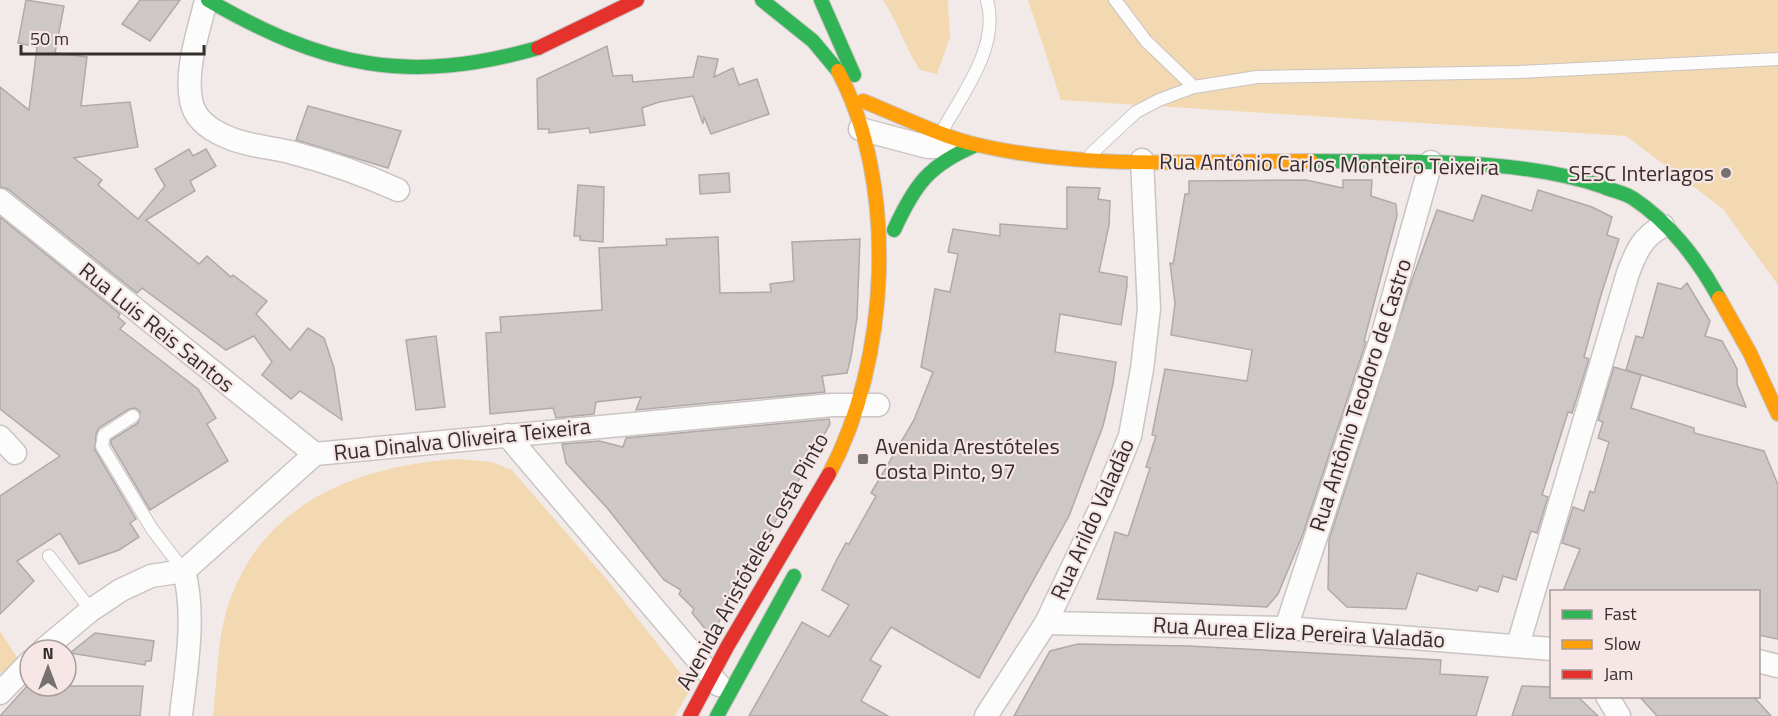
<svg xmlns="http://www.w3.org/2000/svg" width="1778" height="716" font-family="'Titillium Web',sans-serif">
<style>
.green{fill:#f3d9b1}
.building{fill:#cdc7c5;stroke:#afaaa8;stroke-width:1.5}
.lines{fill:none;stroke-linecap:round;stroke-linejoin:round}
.lane-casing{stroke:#cac4c2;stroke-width:14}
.street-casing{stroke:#cac4c2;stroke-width:25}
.fast-casing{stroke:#cac4c2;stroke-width:16}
.slow-casing{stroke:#cac4c2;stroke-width:16}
.jam-casing{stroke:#cac4c2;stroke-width:16}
.lane{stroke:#fdfcfc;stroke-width:12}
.street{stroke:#fdfcfc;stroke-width:22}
.fast{stroke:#30b455;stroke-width:14}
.slow{stroke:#ff9f0a;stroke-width:14}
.jam{stroke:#e5322d;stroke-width:14}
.poi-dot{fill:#76706f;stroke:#f6e6e5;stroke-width:2}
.labels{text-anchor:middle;stroke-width:4.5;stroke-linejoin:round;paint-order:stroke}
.street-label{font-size:22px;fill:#342e2d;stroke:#f6e6e5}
.poi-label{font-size:22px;fill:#342e2d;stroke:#f6e6e5;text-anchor:end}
</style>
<rect width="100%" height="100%" fill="#f2eae9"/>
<g class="green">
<path d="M883 0H948L950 37 937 74 920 70C905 48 898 22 883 0Z"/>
<path d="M1028 0H1778V285L1723 209 1626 136 1061 100Z"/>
<path d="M457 459 492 462 512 470 609 582 682 675 690 690 675 716H213C217 682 217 644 226 612 258 504 355 466 457 459Z"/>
<path d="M0 631 20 662 0 673Z"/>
</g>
<g class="building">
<path d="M26 0 64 6 55 53 87 57 81 106 130 102 138 147 74 158 102 180 98 185 138 219 165 186 155 169 189 149 193 156 206 149 216 166 190 181 195 191 146 220 199 264 207 256 231 277 233 275 267 301 256 314 290 350 308 328 324 338 334 368 342 420 300 391 291 399 262 375 272 362 254 336 226 350 142 288 137 293 8 189 0 187V87L29 110 37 47 18 43Z"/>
<path d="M140 0H180L150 41 122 24Z"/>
<path d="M607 46 613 76 632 75 633 82 693 77 698 56 718 59 714 77 733 68 739 85 757 79 769 114 711 134 704 117 703 124 693 96 659 102 642 108 645 125 590 133 589 128 549 133V129H538L537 79Z"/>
<path d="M308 106 401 131 388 168 296 140Z"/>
<path d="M729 173 730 192 700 194 699 175Z"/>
<path d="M1306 180 1343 188V180H1372L1371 196 1396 204 1397 216 1364 341 1366 342 1303 534 1278 594 1267 607 1097 599 1115 532 1128 536 1150 468 1146 467 1156 436 1152 435 1165 369 1247 381 1252 350 1171 335 1175 303 1170 263 1173 264 1185 194H1189V181Z"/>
<path d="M578 185 604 187 603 242 580 240V236H574Z"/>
<path d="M1067 187 1100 188 1098 199 1110 201 1109 225 1099 272 1127 277V286L1121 325 1060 314 1055 352 1116 362 1113 384 1103 426 1069 516 979 678 891 627 870 660 881 666 861 701 888 716H749L802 622 829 637 849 605 822 590 837 559 846 543 849 544 876 496 871 493 914 420 933 372 921 367 935 289 950 292 958 254 948 252 953 229 1000 236V224L1067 229Z"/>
<path d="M1538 190 1592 207 1612 217 1607 235 1619 239 1601 295 1584 357 1589 359 1572 413 1568 412 1542 495 1548 497 1537 533 1531 531 1516 580 1503 576 1498 592 1479 586 1477 591 1417 573 1406 609 1347 607 1328 589 1329 540 1412 280 1437 210 1473 221 1482 195 1532 211Z"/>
<path d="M0 217 120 314 118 317 125 323 120 329 198 389 216 418 207 424 228 461 150 510 111 444V440L138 423 140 412 136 408 129 409 99 428 96 434 95 450 136 519 130 523 139 537 119 550 79 564 60 533 17 561 34 581 0 614V496L60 456 0 409Z"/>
<path d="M718 237 720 293 771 292 770 284 794 281 792 242 860 239 857 318 851 357 847 373 822 376 825 392 636 410 641 397 596 402 594 414 556 418 553 408 490 414 486 333 501 332 500 317 602 310 599 248 667 245 666 239Z"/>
<path d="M1658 283 1681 289 1687 283 1710 321 1705 336 1722 341 1733 361 1737 369V384L1746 407 1626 370 1636 336 1643 338Z"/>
<path d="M436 336 445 407 416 410 406 340Z"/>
<path d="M1614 367 1641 375 1631 408 1694 428V433L1764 451 1778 485V639L1758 635V591H1563L1580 549 1562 543 1573 507 1584 511 1590 491 1594 493 1609 442 1598 438 1603 422 1598 420Z"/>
<path d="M829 419 830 424 711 636 692 613 694 609 679 594 681 590 664 580 608 509 566 463 562 444 599 441 623 447 626 438Z"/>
<path d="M95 633 154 641 151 661H146L145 665 70 653Z"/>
<path d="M1078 644 1189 646 1441 660 1440 674 1488 677 1476 716H1014L1050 651Z"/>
<path d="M27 686H143L140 716H0Z"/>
<path d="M1522 686 1551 687V696H1577L1598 716H1512Z"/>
<path d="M1639 696H1753L1771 716H1657Z"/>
</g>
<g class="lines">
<defs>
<g id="lane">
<path d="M1115 0 1146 41 1194 87"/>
<path d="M942 131C963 93 1000 46 987 0"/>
<path d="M1091 154 1136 112 1159 100 1194 87 1257 77 1518 72 1778 59"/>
<path d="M133 416 104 435 102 446 152 529 184 571"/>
<path d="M49 556 91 610"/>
</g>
<g id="street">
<path d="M206 0C199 31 185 67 191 100 194 119 210 130 227 137 246 146 270 147 290 152 328 162 363 174 398 190"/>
<path d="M860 129 928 147 964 146"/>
<path d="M0 200 315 454"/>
<path d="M507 435 719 685"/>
<path d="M0 437 15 453"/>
<path d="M1046 623 1286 628 1552 649"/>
<path d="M1286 628 1383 333 1431 162"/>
<path d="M1518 645 1628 273C1636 252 1642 237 1663 226"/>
<path d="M43 650 91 610 121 590 151 576 184 571 315 454 832 405H878"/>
<path d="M1758 661 1778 666"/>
<path d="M0 693 30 662"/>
<path d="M1607 696 1619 716"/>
<path d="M181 716C186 670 196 616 184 571"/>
<path d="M986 716 1046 623 1102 505 1130 436 1142 369 1149 309 1142 160"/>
</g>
<g id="fast">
<path d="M208 0C324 67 408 85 538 48"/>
<path d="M762 0 813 41 838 71"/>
<path d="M821 0 854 75"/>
<path d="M1311 161C1401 162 1520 157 1604 187 1613 191 1626 193 1634 199 1669 222 1699 261 1719 298"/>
<path d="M894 230C915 184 929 165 976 145"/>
<path d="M717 716 794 576"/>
</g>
<g id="slow">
<path d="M863 101C898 115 942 137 978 145 1084 170 1202 161 1311 161"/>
<path d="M1719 298 1750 353 1778 414"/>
<path d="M829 474C889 362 899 185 838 71"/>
</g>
<g id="jam">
<path d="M538 48 637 0"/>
<path d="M690 716 727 647 829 474"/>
</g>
</defs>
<use href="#lane" class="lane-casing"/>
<use href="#street" class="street-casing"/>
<use href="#fast" class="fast-casing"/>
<use href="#slow" class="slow-casing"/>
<use href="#jam" class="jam-casing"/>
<use href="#lane" class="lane"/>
<use href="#street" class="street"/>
<use href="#fast" class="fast"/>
<use href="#slow" class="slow"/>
<use href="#jam" class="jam"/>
</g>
<g class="poi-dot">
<circle cx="1726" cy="173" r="6"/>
<rect x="857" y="453" width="12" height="12" rx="3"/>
</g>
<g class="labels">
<g class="street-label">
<text transform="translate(1329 164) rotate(1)" y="8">Rua Antônio Carlos Monteiro Teixeira</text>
<text transform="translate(157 327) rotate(39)" y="8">Rua Luis Reis Santos</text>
<text transform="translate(1360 395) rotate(-72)" y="8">Rua Antônio Teodoro de Castro</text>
<text transform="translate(462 439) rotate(-6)" y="8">Rua Dinalva Oliveira Teixeira</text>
<text transform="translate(1092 519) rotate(-66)" y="8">Rua Arildo Valadão</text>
<text transform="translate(752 561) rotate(-61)" y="8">Avenida Aristóteles Costa Pinto</text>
<text transform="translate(1299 632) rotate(3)" y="8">Rua Aurea Eliza Pereira Valadão</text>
</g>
<g class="poi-label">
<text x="1714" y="181">SESC Interlagos</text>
<text x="875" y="454" text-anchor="start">Avenida Arestóteles<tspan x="875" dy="25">Costa Pinto, 97</tspan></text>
</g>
</g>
<rect x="1550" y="590" width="210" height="108" fill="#f6e6e5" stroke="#a89c9b" stroke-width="1.5"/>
<rect x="1562" y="610" width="30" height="9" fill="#30b455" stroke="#a89c9b" stroke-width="1.5"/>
<text x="1604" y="620" font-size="18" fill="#342e2d">Fast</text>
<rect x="1562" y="640" width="30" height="9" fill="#ff9f0a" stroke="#a89c9b" stroke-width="1.5"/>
<text x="1604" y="650" font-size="18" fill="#342e2d">Slow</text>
<rect x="1562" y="670" width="30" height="9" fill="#e5322d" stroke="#a89c9b" stroke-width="1.5"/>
<text x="1604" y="680" font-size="18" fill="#342e2d">Jam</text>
<g transform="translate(48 668)"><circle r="28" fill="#f6e6e5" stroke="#a89c9b" stroke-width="1.5"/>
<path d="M0-4.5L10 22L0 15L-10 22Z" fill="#76706f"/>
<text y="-9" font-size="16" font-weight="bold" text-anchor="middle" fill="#342e2d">N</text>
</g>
<path d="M21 45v9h183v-9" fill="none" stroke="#342e2d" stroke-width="3"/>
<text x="30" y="45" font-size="18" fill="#342e2d" stroke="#f6e6e5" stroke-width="4.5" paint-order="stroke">50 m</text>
</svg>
